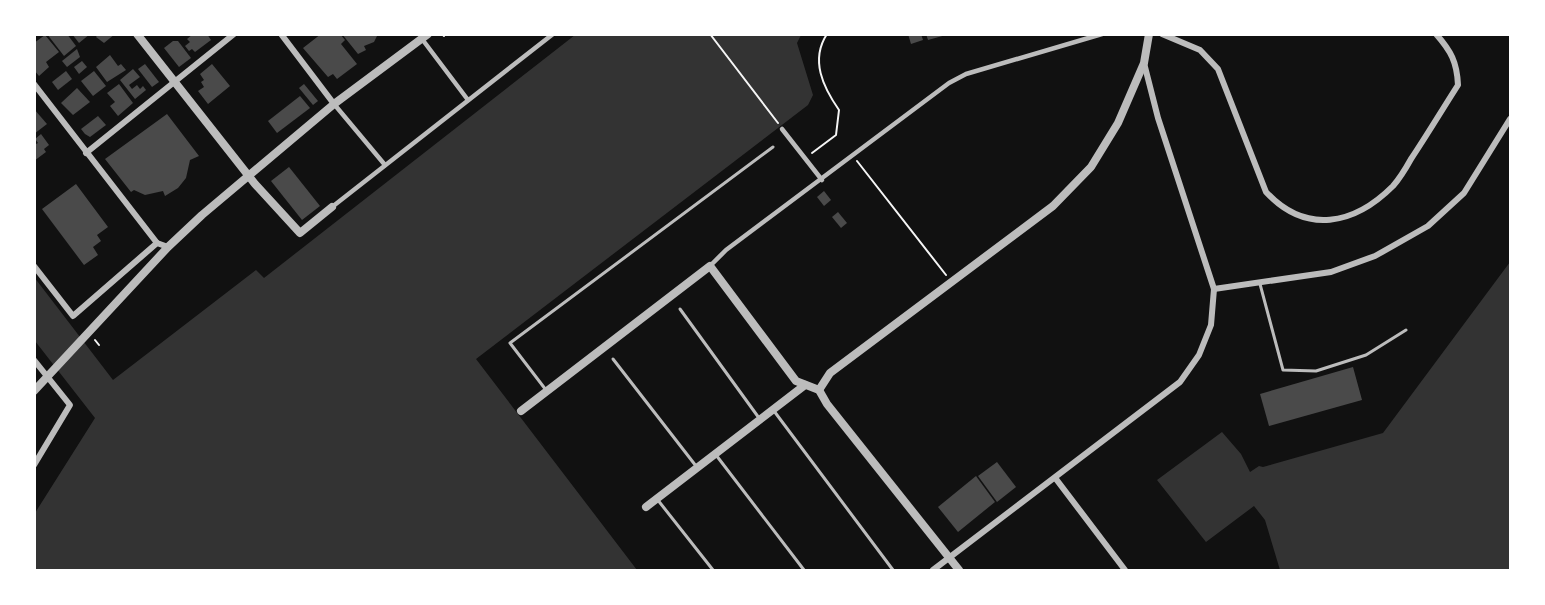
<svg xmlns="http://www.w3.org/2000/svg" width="1545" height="605" font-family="'Alegreya Sans',sans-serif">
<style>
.water{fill:#333}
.building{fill:#4a4a4a}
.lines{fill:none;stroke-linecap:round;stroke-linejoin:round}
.path{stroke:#f5f5f5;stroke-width:2}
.service{stroke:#bcbcbc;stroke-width:3}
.pedestrian{stroke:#bcbcbc;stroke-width:4.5}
.minor{stroke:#bcbcbc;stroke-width:6}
.tertiary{stroke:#bcbcbc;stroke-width:8}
</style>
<rect width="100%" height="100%" fill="#111"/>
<g class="water">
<path d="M575 35H801L797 43 813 95 808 105 476 359 637 570H35V513L95 418 35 341 34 277 113 380 256 270 264 278Z"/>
<path d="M1510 262V570H1280L1265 520 1254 506 1206 542 1157 480 1222 432 1241 454 1250 472 1259 466 1263 467 1383 433Z"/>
</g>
<g class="building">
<path d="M47 34H67L76 46 64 56Z"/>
<path d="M72 34H90L79 43Z"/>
<path d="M98 34H115L104 43 96 37Z"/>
<path d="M193 34H207L211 40 195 52 192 49 189 51 185 46 190 42 187 39Z"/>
<path d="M321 34H340L345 40 341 44 357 64 337 79 333 74 328 77 303 48Z"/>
<path d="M342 34H378L374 42 364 46 366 50 358 54Z"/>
<path d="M908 34H921L923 40 911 44Z"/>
<path d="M926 34H946V35L928 40Z"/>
<path d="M45 35 59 52 46 62 49 67 39 76 34 70V43Z"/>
<path d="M173 41H178L191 58 179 67 164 48Z"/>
<path d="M77 49 80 57 67 67 62 61Z"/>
<path d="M110 55 118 66 121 64 126 70 107 82 96 67Z"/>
<path d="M82 61 87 67 79 74 74 67Z"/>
<path d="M145 64 159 82 152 87 138 69Z"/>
<path d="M212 64 230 86 208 104 198 91 204 87 201 82 204 80 200 74Z"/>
<path d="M133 69 140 77 129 85 132 89 137 85 140 89 143 86 146 90 135 99 120 80Z"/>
<path d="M66 71 72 79 58 90 52 82Z"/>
<path d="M94 71 106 86 93 96 81 81Z"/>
<path d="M119 84 133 103 118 116 110 106 115 102 107 93Z"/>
<path d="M304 84 318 101 313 105 299 88Z"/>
<path d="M77 88 90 102 73 115 61 103Z"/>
<path d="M300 96 310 108 277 133 268 121Z"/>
<path d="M34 109 47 124 34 134Z"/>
<path d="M167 114 199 156 190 160 186 178 178 188 165 196 163 191 145 195 134 190 131 192 105 159Z"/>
<path d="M98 116 106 125 90 137 85 134 81 129Z"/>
<path d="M41 134 49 145 44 149 46 152 34 161V145L38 143 35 139Z"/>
<path d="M289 167 320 206 302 220 271 181Z"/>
<path d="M76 184 108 227 97 235 101 241 93 247 98 255 84 265 42 209Z"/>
<path d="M824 191 831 200 824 206 817 197Z"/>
<path d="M838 212 847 223 841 228 832 217Z"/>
<path d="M1353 367 1362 400 1269 426 1260 394Z"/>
<path d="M997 462 1016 487 997 502 978 476Z"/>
<path d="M976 476 995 502 958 532 938 507Z"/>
</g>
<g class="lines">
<g class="path">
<path d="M442 34 444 36"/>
<path d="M710 34 778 123"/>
<path d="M812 153 836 135 839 110C823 87 810 60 827 34"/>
<path d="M857 161 946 275"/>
<path d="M95 340 99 345"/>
</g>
<g class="service">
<path d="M1260 284 1283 370 1316 371 1366 355 1406 330"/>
<path d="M680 309 759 418"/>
<path d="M613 359 696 466"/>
<path d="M546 390 510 343 773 147"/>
<path d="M774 411 893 570"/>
<path d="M716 455 804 570"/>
<path d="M657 499 713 570"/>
</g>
<g class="pedestrian">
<path d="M422 39 468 100"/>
<path d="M334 104 385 165"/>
<path d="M782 129 822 180"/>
<path d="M332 207 553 34"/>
<path d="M710 266 726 250 949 83 966 74 1102 34"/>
</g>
<g class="minor">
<path d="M281 34 334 104"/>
<path d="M1162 34 1200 50 1218 69 1266 192C1306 235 1354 225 1393 186 1400 178 1406 168 1411 159 1427 135 1442 110 1458 85 1457 62 1451 51 1436 34"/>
<path d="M34 84 157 243 168 247"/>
<path d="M86 153 234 34"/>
<path d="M34 266 73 316 157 243"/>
<path d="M1214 289 1331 272 1375 256 1428 226 1464 193 1510 119"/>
<path d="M34 360 70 405 34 465"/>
<path d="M1056 479 1125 570"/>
<path d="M933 570 1180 382 1199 355 1211 325 1214 289 1158 118 1144 63"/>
</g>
<g class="tertiary">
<path d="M137 34 255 184 300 233 332 207"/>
<path d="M819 390 830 373 1053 206 1091 167 1118 123 1144 63 1149 34"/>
<path d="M34 391 168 247 202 215 334 104 428 34"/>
<path d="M521 411 710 266 796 381 819 390 827 404 959 570"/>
<path d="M646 507 805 385"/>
</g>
</g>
<rect width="1545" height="605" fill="none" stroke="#ffffff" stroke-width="72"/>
</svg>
